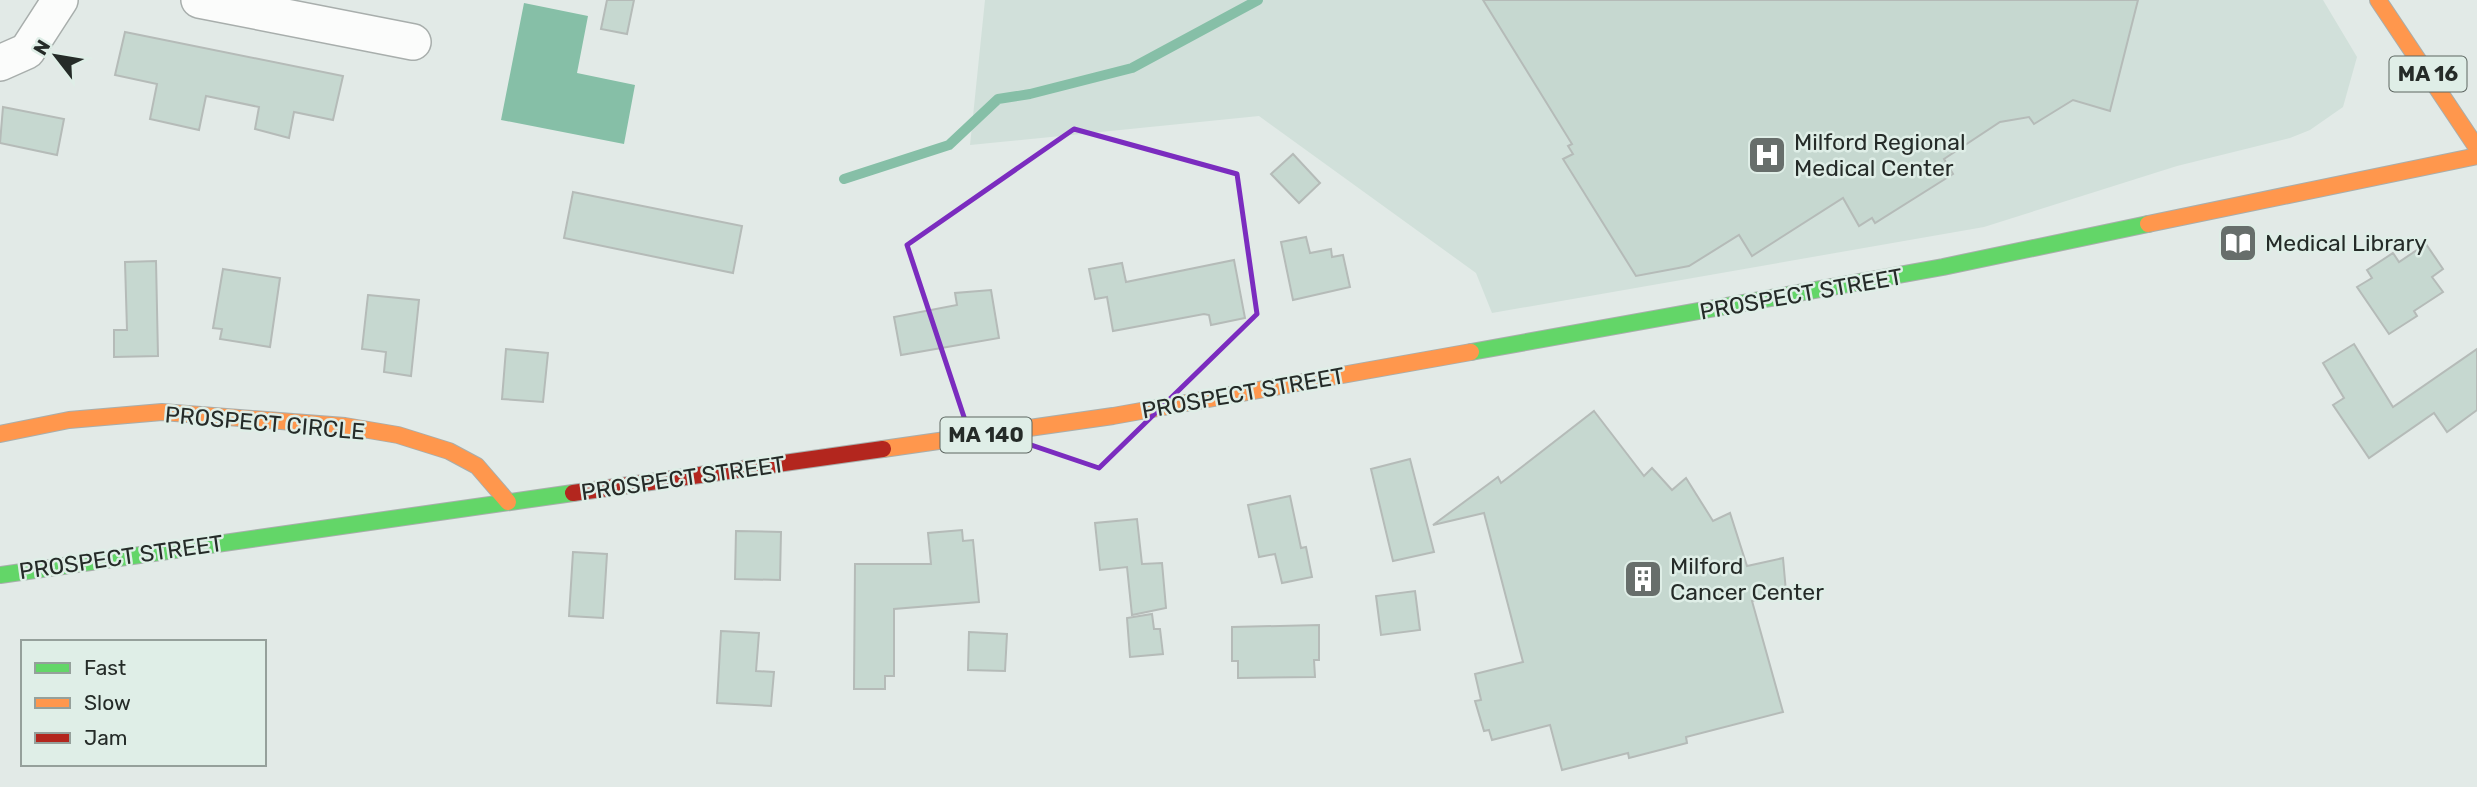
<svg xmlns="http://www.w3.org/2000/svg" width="2477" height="787" font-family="Rubik,sans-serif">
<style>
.built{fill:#d1e0da}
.water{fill:#86bfa7}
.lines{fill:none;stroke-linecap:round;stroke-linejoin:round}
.stream{stroke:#86bfa7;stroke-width:10}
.building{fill:#c6d8d0;stroke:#b5bbb8;stroke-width:2}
.street-casing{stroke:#a8aeac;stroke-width:38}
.fast-casing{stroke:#a8aeac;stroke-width:18}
.slow-casing{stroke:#a8aeac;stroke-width:18}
.jam-casing{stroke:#a8aeac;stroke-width:18}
.street{stroke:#fbfcfb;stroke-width:35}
.fast{stroke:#63d668;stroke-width:16}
.slow{stroke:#ff974d;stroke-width:16}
.jam{stroke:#b3261e;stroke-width:16}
.marked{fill:none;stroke:#7b2cbf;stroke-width:5;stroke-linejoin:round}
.labels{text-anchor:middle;stroke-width:5;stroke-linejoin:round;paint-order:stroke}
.shield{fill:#dfeee7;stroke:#5d6661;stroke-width:2}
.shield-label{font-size:21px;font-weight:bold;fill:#252b28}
.poi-label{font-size:23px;fill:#252b28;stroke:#dfeee7;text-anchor:start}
.street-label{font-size:23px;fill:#252b28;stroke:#dfeee7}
</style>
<rect width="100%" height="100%" fill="#e2eae7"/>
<path class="built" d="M985 0H2323L2357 57 2343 107 2310 130 2290 138 2177 166 1984 227 1492 313 1476 273 1259 116 970 145Z"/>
<path class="water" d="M524 3 588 16 577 73 635 85 624 144 501 120Z"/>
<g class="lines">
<path class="stream" d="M844 179 949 145 998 99 1030 94 1132 68 1258 0"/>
</g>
<g class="building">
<path d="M607 0H634L627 34 601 29Z"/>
<path d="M1483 0H2138L2110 111 2073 100 2034 124 2029 117 2000 122 1944 159 1953 174 1875 223 1872 218 1859 226 1843 198 1752 256 1739 235 1689 266 1636 276 1563 159 1573 154 1568 146 1572 144Z"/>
<path d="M125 32 343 76 333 120 294 112 289 138 255 129 259 107 206 96 199 130 150 119 157 84 115 75Z"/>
<path d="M3 107 64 119 57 155 0 143Z"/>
<path d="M1293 154 1320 183 1299 203 1271 174Z"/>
<path d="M573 192 742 226 733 273 564 238Z"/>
<path d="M1306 237 1310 253 1331 249 1332 257 1343 255 1350 287 1293 300 1281 242Z"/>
<path d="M2426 244 2443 269 2432 277 2443 292 2414 311 2417 316 2389 334 2357 287 2372 278 2367 270 2393 253 2399 262Z"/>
<path d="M1234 260 1245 318 1211 325 1209 315 1204 314 1113 331 1107 297 1095 299 1089 269 1122 263 1126 282Z"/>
<path d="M156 261 158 356 114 357V330H127L125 262Z"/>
<path d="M223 269 280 278 270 347 220 339 222 329 213 328Z"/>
<path d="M991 290 999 338 901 355 894 317 957 305 955 293Z"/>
<path d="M368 295 419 300 411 376 384 372 386 352 362 349Z"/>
<path d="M2354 344 2393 407 2477 349V410L2447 432 2434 413 2369 458 2333 405 2344 398 2323 363Z"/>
<path d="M506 349 548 353 543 402 502 399Z"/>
<path d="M1594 411 1644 476 1652 468 1672 490 1686 478 1713 521 1730 513 1747 566 1783 558 1786 592 1752 601 1783 712 1686 737 1687 743 1629 758 1628 753 1562 770 1550 725 1492 740 1489 730 1484 731 1475 701 1481 700 1475 674 1523 662 1484 513 1433 525 1498 477 1501 483Z"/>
<path d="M1410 459 1434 552 1393 561 1371 469Z"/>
<path d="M1290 496 1301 548 1306 547 1312 577 1282 583 1275 554 1259 557 1248 505Z"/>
<path d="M1137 519 1142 564 1162 563 1166 608 1132 615 1127 567 1100 570 1095 523Z"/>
<path d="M962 530 963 541 973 540 979 602 894 609V676H885V689H854L855 564H931L928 533Z"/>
<path d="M736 531 781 532 780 580 735 579Z"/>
<path d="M573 552 607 554 603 618 569 616Z"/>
<path d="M1415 591 1420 630 1381 635 1376 596Z"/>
<path d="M1152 614 1154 629H1160L1163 654 1130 657 1127 618Z"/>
<path d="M1319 625V660H1314L1315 677 1238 678V661H1232V627Z"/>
<path d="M721 631 759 633 756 671 774 672 771 706 717 703Z"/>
<path d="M969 632 1007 634 1005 671 968 670Z"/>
</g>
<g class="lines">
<defs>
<g id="street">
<path d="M199 0 413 42"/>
<path d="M0 63 27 51 60 0"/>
</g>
<g id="fast">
<path d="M1471 352 1943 267 2148 224"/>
<path d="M0 575 573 493"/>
</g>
<g id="slow">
<path d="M2378 0 2477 148"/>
<path d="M2148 224 2477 156"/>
<path d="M0 434 69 420 162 412 345 426 398 435 449 451 477 466 508 502"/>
<path d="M883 449 1113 416 1471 352"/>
</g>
<path id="jam" d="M573 493 883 449"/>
</defs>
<use href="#street" class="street-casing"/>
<use href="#fast" class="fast-casing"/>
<use href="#slow" class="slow-casing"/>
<use href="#jam" class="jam-casing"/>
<use href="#street" class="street"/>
<use href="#fast" class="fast"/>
<use href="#slow" class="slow"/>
<use href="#jam" class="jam"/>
</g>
<path class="marked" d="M1074 129 1237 174 1257 314 1099 468 966 423 907 245Z"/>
<defs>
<symbol id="hospital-square" viewBox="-11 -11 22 22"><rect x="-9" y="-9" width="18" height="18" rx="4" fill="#676e6b" stroke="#dfeee7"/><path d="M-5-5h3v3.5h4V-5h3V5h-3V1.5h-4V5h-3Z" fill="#fff"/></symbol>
<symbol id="library-square" viewBox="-11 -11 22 22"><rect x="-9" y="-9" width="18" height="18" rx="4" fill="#676e6b" stroke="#dfeee7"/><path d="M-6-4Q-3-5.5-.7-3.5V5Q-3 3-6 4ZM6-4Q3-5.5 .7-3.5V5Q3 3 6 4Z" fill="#fff"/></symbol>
<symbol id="building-square" viewBox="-11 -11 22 22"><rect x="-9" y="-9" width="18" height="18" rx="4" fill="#676e6b" stroke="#dfeee7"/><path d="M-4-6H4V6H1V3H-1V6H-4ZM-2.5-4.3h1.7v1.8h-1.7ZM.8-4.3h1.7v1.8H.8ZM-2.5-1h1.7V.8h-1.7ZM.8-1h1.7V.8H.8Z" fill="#fff"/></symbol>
</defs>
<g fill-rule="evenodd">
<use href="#hospital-square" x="1745" y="133" width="44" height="44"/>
<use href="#library-square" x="2216" y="221" width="44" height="44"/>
<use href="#building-square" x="1621" y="557" width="44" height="44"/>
</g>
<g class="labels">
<g class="shield">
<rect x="2389.5" y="56.5" width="77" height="35" rx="5"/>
<rect x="940.5" y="417.5" width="91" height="35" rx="5"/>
</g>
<g class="shield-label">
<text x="2428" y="81">MA 16</text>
<text x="986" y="442">MA 140</text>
</g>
<g class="poi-label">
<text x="1794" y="150">Milford Regional<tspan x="1794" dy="26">Medical Center</tspan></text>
<text x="2265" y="251">Medical Library</text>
<text x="1670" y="574">Milford<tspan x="1670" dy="26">Cancer Center</tspan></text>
</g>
<g class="street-label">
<text transform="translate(1801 294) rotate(-10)" y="8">PROSPECT STREET</text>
<text transform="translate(1243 393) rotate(-10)" y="8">PROSPECT STREET</text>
<text transform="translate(265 423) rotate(5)" y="8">PROSPECT CIRCLE</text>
<text transform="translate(683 478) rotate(-8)" y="8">PROSPECT STREET</text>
<text transform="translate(121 557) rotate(-8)" y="8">PROSPECT STREET</text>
</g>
</g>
<rect x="21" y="640" width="245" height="126" fill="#dfeee7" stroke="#95a09b" stroke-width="2"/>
<rect x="35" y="663" width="35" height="10" fill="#63d668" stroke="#95a09b" stroke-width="2"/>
<text x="84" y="675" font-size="21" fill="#252b28">Fast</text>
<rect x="35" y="698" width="35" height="10" fill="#ff974d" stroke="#95a09b" stroke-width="2"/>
<text x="84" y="710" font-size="21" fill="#252b28">Slow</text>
<rect x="35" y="733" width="35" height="10" fill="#b3261e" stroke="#95a09b" stroke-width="2"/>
<text x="84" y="745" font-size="21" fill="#252b28">Jam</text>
<g transform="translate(56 56) rotate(301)" stroke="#dfeee7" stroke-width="5" paint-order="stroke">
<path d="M0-5L12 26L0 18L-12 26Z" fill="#252b28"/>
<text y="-10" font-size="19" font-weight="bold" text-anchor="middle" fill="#252b28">N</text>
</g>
</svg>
